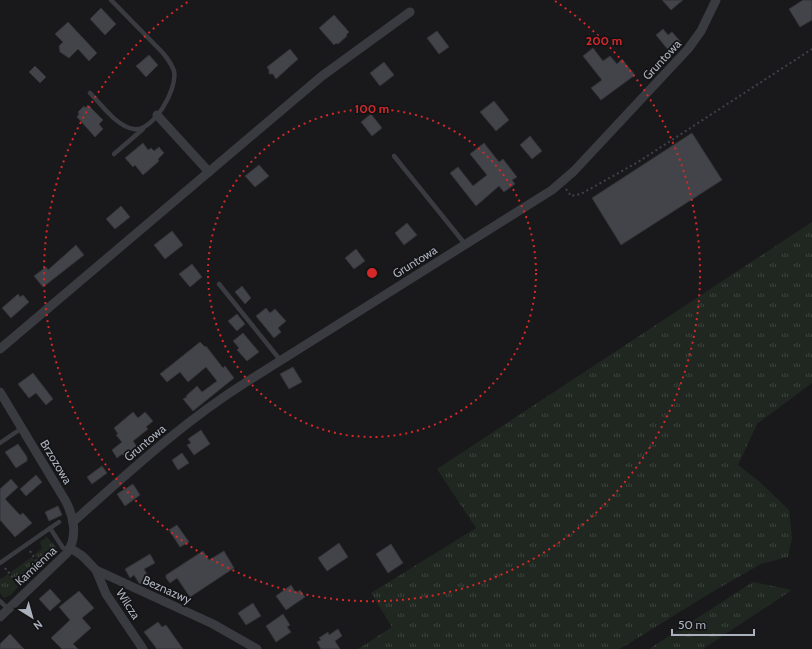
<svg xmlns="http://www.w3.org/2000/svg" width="812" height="649" font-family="Cabin,sans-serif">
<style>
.grass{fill:url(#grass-tufts)}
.building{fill:#434449;stroke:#333338}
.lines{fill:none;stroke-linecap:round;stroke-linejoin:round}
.path{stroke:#404248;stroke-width:2;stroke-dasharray:2 3;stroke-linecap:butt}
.service{stroke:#3a3b41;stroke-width:4.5}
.minor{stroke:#3a3b41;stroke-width:9}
.ring{fill:none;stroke:#d62828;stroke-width:2;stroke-dasharray:2 4}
.labels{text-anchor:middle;stroke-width:3.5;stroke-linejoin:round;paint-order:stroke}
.street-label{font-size:12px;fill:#abb1bc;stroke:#141417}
.centre{fill:#d62828;stroke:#141417;stroke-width:2}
.ring-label{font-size:12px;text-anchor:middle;font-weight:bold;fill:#d62828;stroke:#141417;stroke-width:3.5;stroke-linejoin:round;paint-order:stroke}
</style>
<defs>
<pattern id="grass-tufts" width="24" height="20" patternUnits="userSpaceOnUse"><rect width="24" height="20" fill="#1f2720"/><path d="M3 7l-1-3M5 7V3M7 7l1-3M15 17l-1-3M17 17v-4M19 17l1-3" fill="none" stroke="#3d443e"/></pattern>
</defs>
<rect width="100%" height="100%" fill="#19191c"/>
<g class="grass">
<path d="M812 222V383L757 424 738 465 760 482 789 510 792 538 788 557 761 564 707 595 620 649H358L392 627 371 593 476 528 437 469Z"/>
<path d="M47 537 55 546 58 551 52 556 46 553 38 559 34 555 42 549 40 542Z"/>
<path d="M32 557 35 562 16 579 10 573Z"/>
<path d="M8 574 18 587 11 595 4 598 0 593V578L1 579Z"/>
<path d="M753 582 792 590 703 649H649Z"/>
</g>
<g class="building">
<path d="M662 0H683L671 10Z"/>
<path d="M803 0H812V20L800 27 789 9Z"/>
<path d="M101 8 116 24 105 35 90 19Z"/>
<path d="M334 15 349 32 346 35 347 36 338 44 336 43 334 45 319 28Z"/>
<path d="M68 22 97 53 89 61 78 49 69 58 60 52 59 46 63 42 55 34Z"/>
<path d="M663 29 668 35 672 32 681 42 669 51 656 35Z"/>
<path d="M437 31 449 47 439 54 427 38Z"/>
<path d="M593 48 603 61 610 56 617 64 622 59 635 75 601 100 591 88 602 80 583 56Z"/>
<path d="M290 49 298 59 276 79 273 74H269V70L267 67Z"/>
<path d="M149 55 158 65 146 77 136 66Z"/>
<path d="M384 62 394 75 380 86 370 73Z"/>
<path d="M35 66 46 77 40 83 29 72Z"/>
<path d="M494 101 509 120 496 131 480 112Z"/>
<path d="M88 105 103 120 99 124 103 129 95 137 77 117 79 114 78 112 84 106 85 108Z"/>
<path d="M371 114 382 128 372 136 361 122Z"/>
<path d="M692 133 722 180 621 245 592 198Z"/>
<path d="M530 136 542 151 532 159 520 145Z"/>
<path d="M143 143 148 150 151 148 154 151 159 147 164 153 158 159 159 161 143 175 135 165 133 167 125 158Z"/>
<path d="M484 143 499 162 503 159 517 177 512 180 515 184 504 192 499 186 476 206 450 173 458 167 473 186 487 175 470 154Z"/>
<path d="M259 165 269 176 255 187 245 176Z"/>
<path d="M121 206 130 217 115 229 106 219Z"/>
<path d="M407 223 417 235 404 245 395 233Z"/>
<path d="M172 231 183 245 165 259 154 245Z"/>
<path d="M76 245 84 255 43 287 34 276 46 267 48 270Z"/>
<path d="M356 249 365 261 354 269 345 258Z"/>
<path d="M192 264 202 277 190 287 179 274Z"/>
<path d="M242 286 251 298 245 304 235 292Z"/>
<path d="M18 294 20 297 23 295 29 302 11 318 2 308Z"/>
<path d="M266 308 270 313 275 309 286 321 278 328 281 332 274 338 256 316Z"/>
<path d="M237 314 245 324 237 331 228 321Z"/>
<path d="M243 333 259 352 247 361 237 350 239 348 233 341Z"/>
<path d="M200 342 205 347 206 346 223 368 225 366 234 378 193 411 183 399 187 397 186 396 197 386 202 392 217 381 206 367 188 382 180 372 167 382 160 374Z"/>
<path d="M293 367 302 382 289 389 280 374Z"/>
<path d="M33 373 53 399 46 405 36 393 29 398 18 384Z"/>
<path d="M133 412 138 418 145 412 153 421 146 427 148 429 133 441 139 450 127 459 122 454 117 458 112 450 122 442 116 435 118 434 114 428Z"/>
<path d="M201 430 210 444 194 455 187 445 191 443 188 439Z"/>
<path d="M18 444 27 457V461L16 468 5 452Z"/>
<path d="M182 453 189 463 178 470 172 460Z"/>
<path d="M102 466 107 473 92 484 87 477Z"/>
<path d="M36 475 42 482 26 496 20 489Z"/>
<path d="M11 479 18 487 5 499 20 515 23 513 32 523 15 537 0 520V489Z"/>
<path d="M133 484 140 495 125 506 117 494Z"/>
<path d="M58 506 62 515 49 521 45 512Z"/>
<path d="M177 525 189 542 180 547 169 530Z"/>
<path d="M339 543 348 557 327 571 318 558Z"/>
<path d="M391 544 403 563 388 573 376 554Z"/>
<path d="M203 551 209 560 224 551 234 568 190 597 177 578 170 583 166 578V575Z"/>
<path d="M150 554 155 563 144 569 150 579 141 584 139 583 134 575 130 578 125 569Z"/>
<path d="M291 585 296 593 300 590 305 597 286 610 276 596Z"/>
<path d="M50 589 61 601 50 611 39 599Z"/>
<path d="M79 591 94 608 82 618 91 628 73 644 78 649H62L51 638 70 620 59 607Z"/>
<path d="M253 603 261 616 246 625 238 613Z"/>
<path d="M283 614 290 625 287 627 291 632 276 642 266 626Z"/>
<path d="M158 622 162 627 166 625 183 649H157L144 632Z"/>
<path d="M338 629 342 636 335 641 340 649H321L317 642 321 640 319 638 328 632 329 635Z"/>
<path d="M10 634 24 649H0V644Z"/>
</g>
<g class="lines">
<g class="path">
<path d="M566 189 571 196 581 194 638 162 812 49"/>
<path d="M30 551 37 562"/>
<path d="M5 568 19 585"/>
<path d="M16 581 46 554 49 557"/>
</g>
<g class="service">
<path d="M90 93C101 104 117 127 134 129 153 132 178 89 174 71 172 65 167 58 163 53L111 0"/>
<path d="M114 154 143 129"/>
<path d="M394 156 465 244"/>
<path d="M219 284 281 361"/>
<path d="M0 443 22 428"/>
<path d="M50 528 63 548 70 549"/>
<path d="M0 563 59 522"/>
<path d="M0 601 8 609"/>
</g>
<g class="minor">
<path d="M157 115 209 172"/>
<path d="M0 349 322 76 410 12"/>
<path d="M0 392 65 500C74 516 78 537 67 553L0 617"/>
<path d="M73 522C129 472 184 421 248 381L552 190 574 171 688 49 701 31 716 0"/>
<path d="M70 549C81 552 88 562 96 570L213 624 257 649"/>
<path d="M96 570 106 594 143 649"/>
</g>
</g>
<g class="ring">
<circle cx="372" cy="273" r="164"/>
<path d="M555 1A328 328 0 1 1 189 1"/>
</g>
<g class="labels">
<g class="street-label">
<text transform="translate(662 60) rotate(-47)" y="4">Gruntowa</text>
<text transform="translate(415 262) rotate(-32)" y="4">Gruntowa</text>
<text transform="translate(145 443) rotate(-40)" y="4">Gruntowa</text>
<text transform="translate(56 462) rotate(59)" y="4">Brzozowa</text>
<text transform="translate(36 566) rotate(-43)" y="4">Kamienna</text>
<text transform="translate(167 590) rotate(24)" y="4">Beznazwy</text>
<text transform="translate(128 604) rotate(57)" y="4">Wilcza</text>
</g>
</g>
<circle cx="372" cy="273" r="6" class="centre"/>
<g class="ring-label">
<text x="604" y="45">200 m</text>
<text x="372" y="113">100 m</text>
</g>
<g transform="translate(32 617) rotate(143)" stroke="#141417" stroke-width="3" paint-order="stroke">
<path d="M0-3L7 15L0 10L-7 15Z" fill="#abb1bc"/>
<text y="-6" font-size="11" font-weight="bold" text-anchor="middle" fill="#abb1bc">N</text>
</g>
<path d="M672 629v6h82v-6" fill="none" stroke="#abb1bc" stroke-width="2"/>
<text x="678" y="629" font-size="12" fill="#abb1bc" stroke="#141417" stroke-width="3" paint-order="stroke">50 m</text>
</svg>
